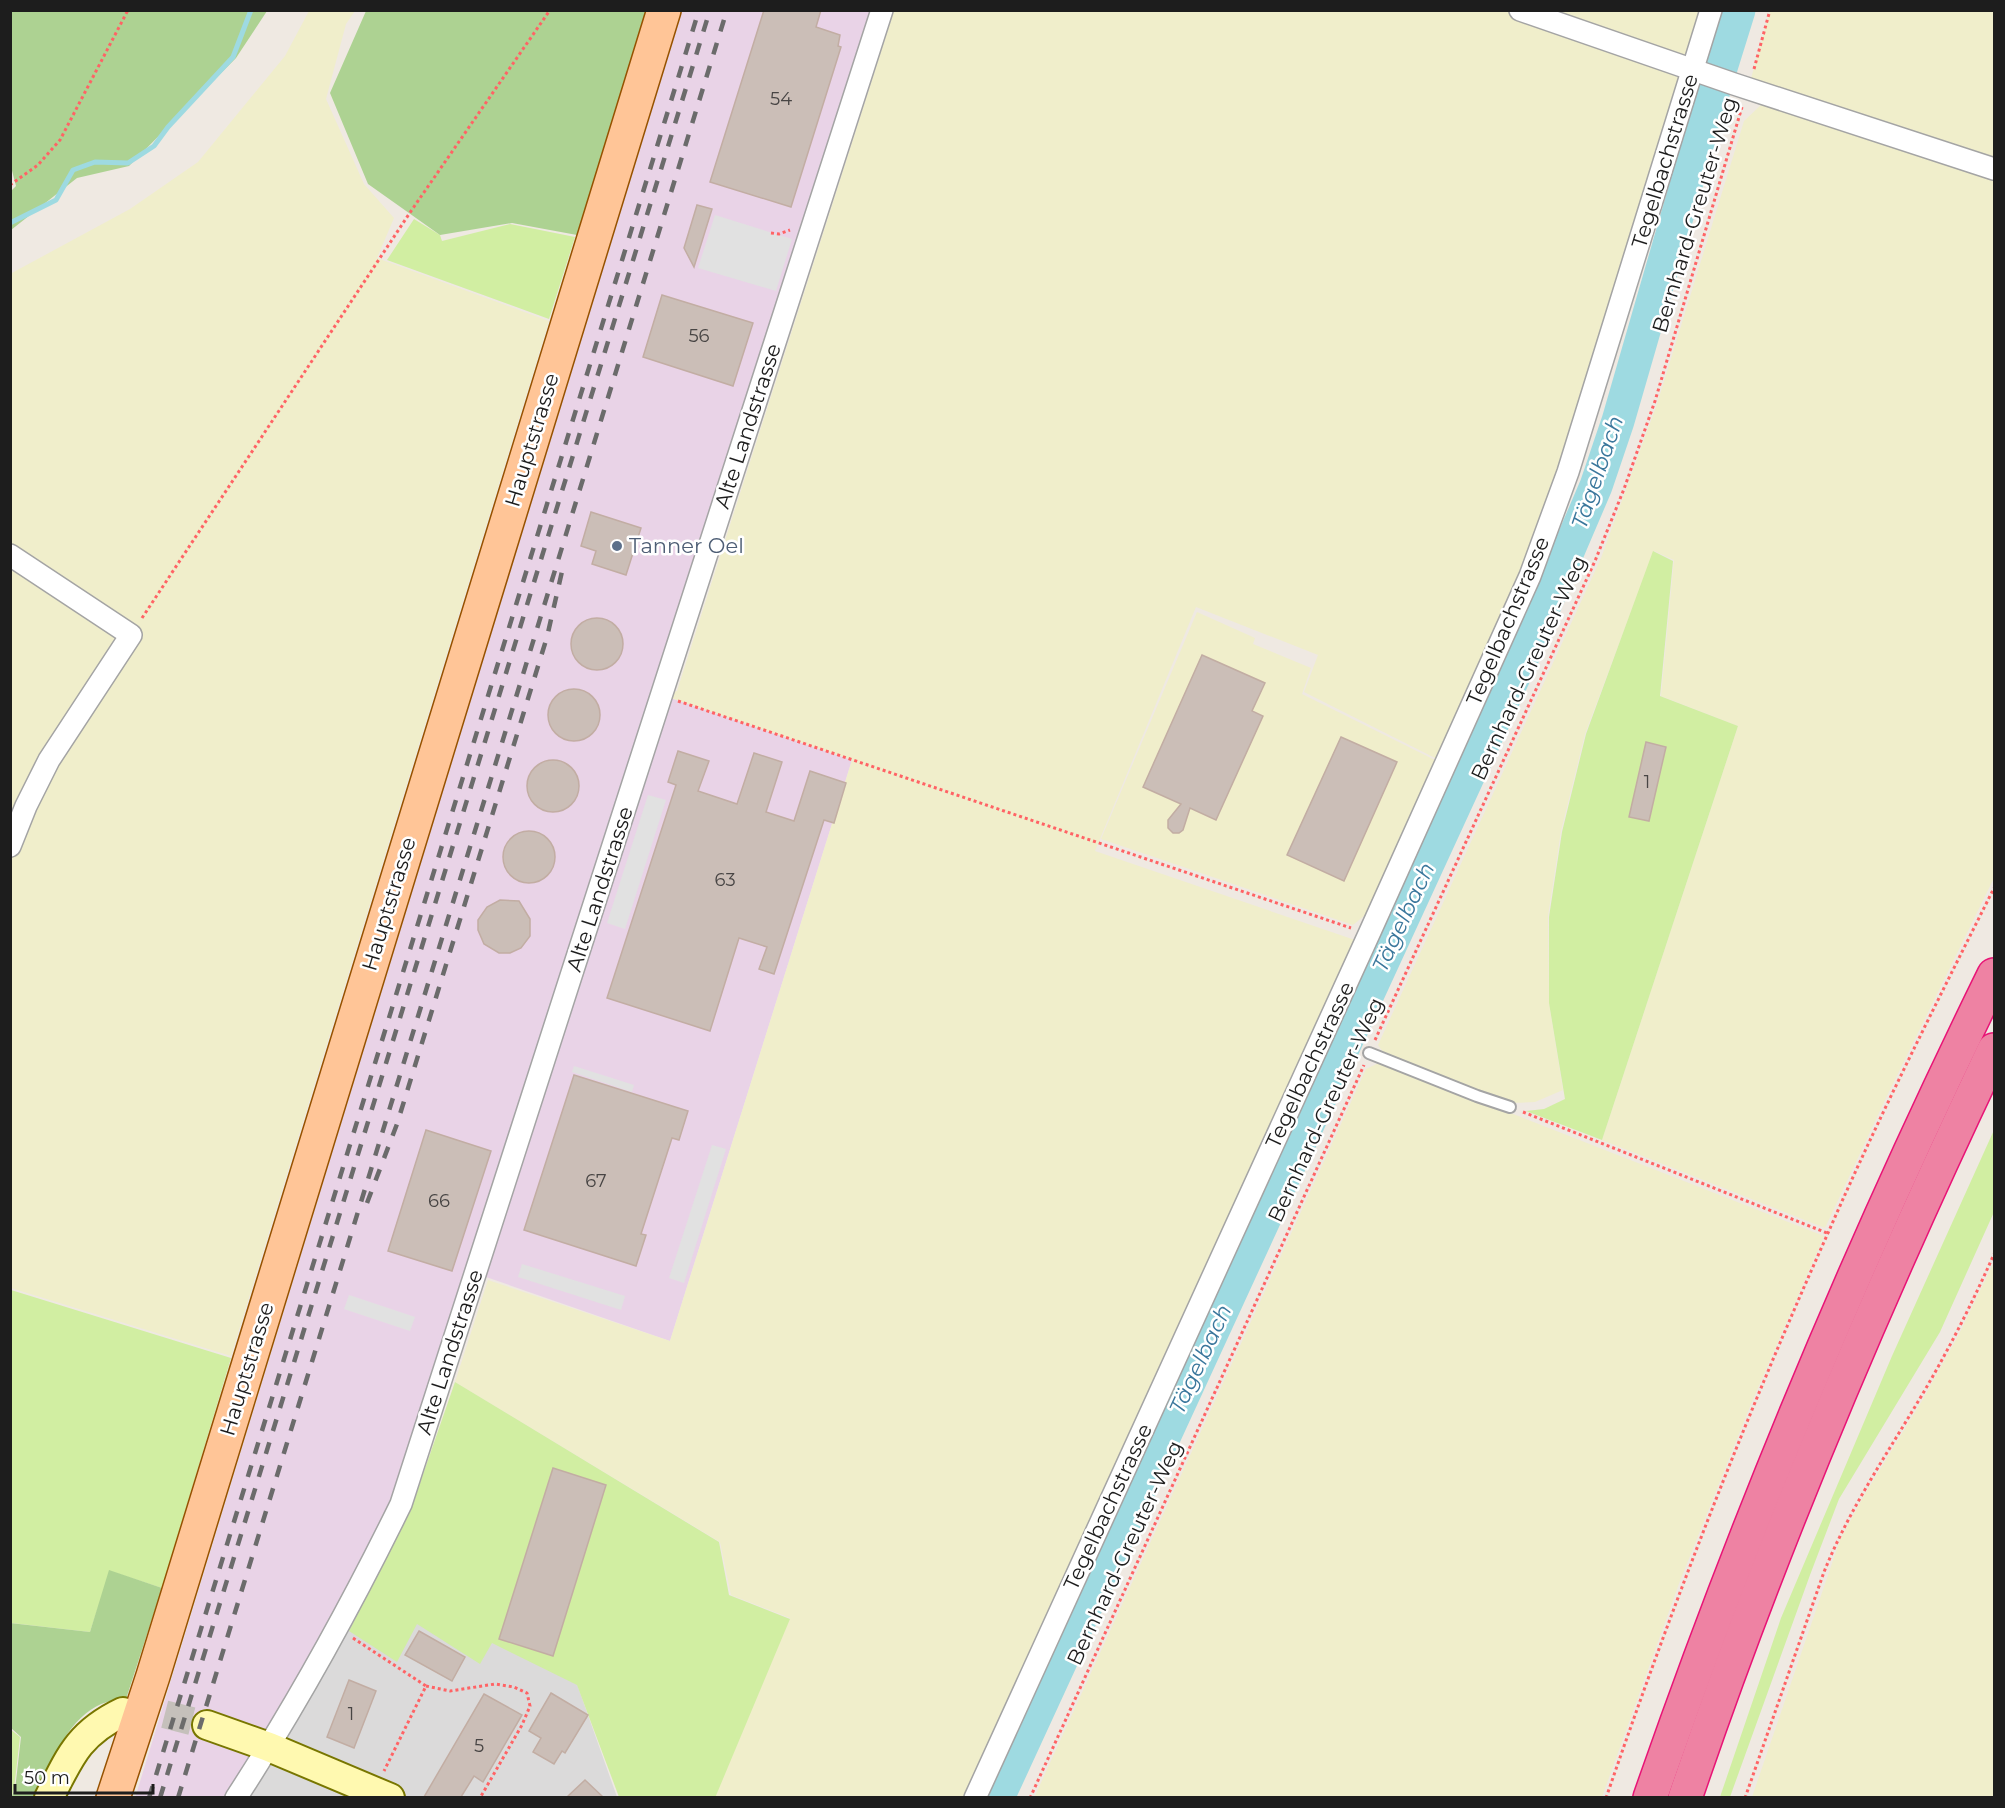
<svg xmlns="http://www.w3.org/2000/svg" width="2005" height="1808" font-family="Montserrat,sans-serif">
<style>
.residential{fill:#dbdada}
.industrial{fill:#e9d3e7}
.farmland{fill:#f0eecb}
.grass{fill:#d1eea2}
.forest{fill:#add292}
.parking{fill:#e1e1e1}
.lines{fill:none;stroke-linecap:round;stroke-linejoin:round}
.stream{stroke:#9edae1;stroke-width:5}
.river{stroke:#9edae1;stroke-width:33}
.building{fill:#cbbeb7;stroke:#c2ada3;stroke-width:1.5}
.secondary-tunnel{stroke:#c5c0bb;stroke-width:28;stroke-dasharray:28 14;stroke-linecap:butt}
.lane-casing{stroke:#a4a4a4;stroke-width:14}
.street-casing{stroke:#a4a4a4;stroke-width:24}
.secondary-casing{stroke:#787600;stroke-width:32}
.primary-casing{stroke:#965200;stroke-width:36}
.highway-casing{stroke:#e81476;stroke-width:36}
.path{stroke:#ff6365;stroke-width:3;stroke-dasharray:3 3;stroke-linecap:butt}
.lane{stroke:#fff;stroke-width:10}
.street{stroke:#fff;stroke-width:21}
.secondary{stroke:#fff9b0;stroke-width:28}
.primary{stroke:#ffc597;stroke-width:33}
.highway{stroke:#ee82a3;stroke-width:33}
.rail{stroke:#6b6b6b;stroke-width:4.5;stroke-dasharray:12 12;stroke-linecap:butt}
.service-dot{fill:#5c6f8a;stroke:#fff;stroke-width:2}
.labels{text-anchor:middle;stroke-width:5;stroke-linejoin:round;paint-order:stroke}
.number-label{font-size:18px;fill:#484544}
.street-label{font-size:21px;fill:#1d1d1d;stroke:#fff}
.service-label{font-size:21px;fill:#4e5e75;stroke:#fff;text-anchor:start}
.water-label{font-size:22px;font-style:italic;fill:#3a779c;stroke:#fff}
</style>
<rect width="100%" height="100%" fill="#efe9e2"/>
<path class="residential" d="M374 1559 577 1684 617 1797 236 1798Z"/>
<path class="industrial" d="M681 11H882L662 695 852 760 670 1341 486 1277 467 1300 401 1504 236 1797 135 1798Z"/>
<g class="farmland">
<path d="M309 11H355L346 24 326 99 364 184 394 218 377 258 549 321 231 1356 11 1288 10 274 130 209 198 162 285 56Z"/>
<path d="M894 11H1711L1568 472 1445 763 1304 692 1318 655 1196 607 1095 851 1355 940 964 1797H715L790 1618 731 1595 720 1542 455 1382 488 1280 670 1341 852 760 662 695 677 691Z"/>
<path d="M1770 11H1994V169L1748 89Z"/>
<path d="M1762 104 1994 177V878L1886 1098 1825 1228 1602 1140 1738 726 1661 696 1674 560 1654 551 1585 734 1561 831 1548 916 1549 1003 1563 1090 1535 1102 1512 1103 1386 1056 1378 1045 1601 558 1657 404 1744 121Z"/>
<path d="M1197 612 1255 638 1253 644 1311 668 1302 694 1439 762 1370 911 1353 925 1101 839Z"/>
<path d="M1381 1062 1824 1236 1751 1404 1680 1581 1602 1797 1034 1798 1366 1069Z"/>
<path d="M1994 1262V1797H1752L1840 1540 1862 1499 1923 1399 1958 1336Z"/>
</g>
<g class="grass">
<path d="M414 219 440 235 442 241 510 224 575 237 549 319 387 260Z"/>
<path d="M1653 551 1673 561 1660 696 1738 726 1602 1140 1526 1111 1544 1109 1565 1099 1549 1003V917L1562 832 1586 734Z"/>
<path d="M1994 1130V1212L1940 1332 1839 1499 1810 1575 1730 1797H1720L1781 1618 1892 1356Z"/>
<path d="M11 1290 231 1358 162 1588 110 1571 90 1632 11 1623Z"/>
<path d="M455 1382 719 1542 729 1595 790 1619 715 1798 619 1797 577 1685 492 1643 480 1664 417 1624 397 1662 349 1631 410 1512Z"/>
<path d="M10 1729 20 1737 14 1789 11 1798Z"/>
</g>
<g class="forest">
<path d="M11 10H267V11L236 58 129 166 77 178 11 230V191L16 186 10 163Z"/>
<path d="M366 11H646L577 235 512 223 440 235 368 184 330 93Z"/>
<path d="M109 1570 162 1588 126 1699C120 1700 113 1700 107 1702 69 1713 50 1765 34 1797H11L15 1790 21 1737 11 1728 10 1623 90 1632Z"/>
</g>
<g class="parking">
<path d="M715 215 792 239 776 291 698 268Z"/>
<path d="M648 795 666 800 625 929 607 923Z"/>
<path d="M574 1066 634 1085 632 1092 572 1072Z"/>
<path d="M712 1145 726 1149 684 1283 669 1278Z"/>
<path d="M522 1264 625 1296 621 1310 518 1277Z"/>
<path d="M349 1295 415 1317 410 1331 344 1309Z"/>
</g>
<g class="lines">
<path class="stream" d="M10 223 56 200 73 170 95 162 128 163 154 146 168 127 233 57 251 10"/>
<path class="river" d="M998 1798 1519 666 1596 486 1618 421 1707 113 1739 10"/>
</g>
<g class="building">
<path d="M764 10H821L816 27 840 35 838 46 841 47 791 207 710 182Z"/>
<path d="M697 205 712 209 694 267 684 248Z"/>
<path d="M662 295 753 323 733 386 643 357Z"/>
<path d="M591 512 641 528 626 575 592 564 596 551 581 546Z"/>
<circle cx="597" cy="644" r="26"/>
<path d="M1202 655 1265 683 1252 711 1263 716 1216 820 1190 808 1183 830 1179 833H1173L1168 828V820L1181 804 1143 787Z"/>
<circle cx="574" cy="715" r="26"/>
<path d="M1341 737 1397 762 1344 881 1287 855Z"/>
<path d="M1646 742 1666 747 1649 821 1629 817Z"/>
<path d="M678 751 709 761 698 791 737 804 754 753 782 762 766 812 794 821 810 771 846 783 834 823 824 820 774 974 759 969 767 947 739 938 710 1031 607 998 676 785 668 782Z"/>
<circle cx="553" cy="786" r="26"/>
<circle cx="529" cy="857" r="26"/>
<path d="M500 900 519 901 530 919V936L521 948 510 953H499L484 944 478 930V920L487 907Z"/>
<path d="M574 1075 688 1111 679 1140 672 1138 641 1234 646 1235 636 1266 524 1230Z"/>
<path d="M426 1130 491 1151 452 1271 388 1251Z"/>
<path d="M553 1468 606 1485 553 1656 499 1639Z"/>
<path d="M419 1631 465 1657 452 1681 405 1655Z"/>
<path d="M349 1680 376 1691 354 1748 327 1737Z"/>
<path d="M551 1693 588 1715 565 1753 562 1751 554 1764 533 1752 541 1738 529 1731Z"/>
<path d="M484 1694 522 1715 483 1782 474 1776 461 1797H424Z"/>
<path d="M585 1780 603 1797H567Z"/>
</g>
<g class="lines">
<path class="secondary-tunnel" d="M123 1712H156L207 1725"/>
<defs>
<path id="lane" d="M1369 1053 1477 1096 1510 1107"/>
<g id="street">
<path d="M1520 10 1734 84 1994 169"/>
<path d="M10 555 131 635 49 760 26 806 10 846"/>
<path d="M236 1798C297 1704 352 1604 401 1504L882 10"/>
<path d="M975 1798 1369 934 1530 576 1568 472 1711 10"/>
</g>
<g id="secondary">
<path d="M207 1725 269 1747 390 1798"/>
<path d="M49 1798C70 1756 79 1733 123 1712"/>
</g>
<path id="primary" d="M113 1798 153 1676 664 10"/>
<g id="highway">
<path d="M1650 1798C1748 1516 1863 1242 1994 975"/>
<path d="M1685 1798C1772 1542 1878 1293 1994 1050"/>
</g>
</defs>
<use href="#lane" class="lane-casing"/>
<use href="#street" class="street-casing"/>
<use href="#secondary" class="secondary-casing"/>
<use href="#primary" class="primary-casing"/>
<use href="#highway" class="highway-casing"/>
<g class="path">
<path d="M1754 69 1770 10"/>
<path d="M10 185 38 165 60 140 128 10"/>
<path d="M771 233 779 234 790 230"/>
<path d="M142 618 409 214 550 10"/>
<path d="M678 701 1351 928"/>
<path d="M1375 1040 1595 561 1624 489 1655 401 1742 107"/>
<path d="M1523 1112 1827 1233"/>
<path d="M353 1638 426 1686 384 1771"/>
<path d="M426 1686 450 1691 495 1684 514 1687 527 1693 530 1706 522 1725 480 1798"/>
<path d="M1030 1798 1364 1065"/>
<path d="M1606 1798C1672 1606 1745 1418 1828 1233 1879 1116 1937 1002 1994 888"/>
<path d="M1745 1798 1824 1572C1849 1510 1885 1457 1919 1400 1947 1353 1972 1304 1994 1254"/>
</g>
<use href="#lane" class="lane"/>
<use href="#street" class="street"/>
<use href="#secondary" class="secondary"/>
<use href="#primary" class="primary"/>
<use href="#highway" class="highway"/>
<g class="rail">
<path d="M367 1203 397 1124 547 637 563 567"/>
<path d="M149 1798 699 10"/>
<path d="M160 1798 710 10"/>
<path d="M178 1798 727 10"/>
</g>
</g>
<circle class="service-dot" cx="617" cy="546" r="6"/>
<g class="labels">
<g class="number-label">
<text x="781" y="105">54</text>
<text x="699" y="342">56</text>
<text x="1647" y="788">1</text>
<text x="725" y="886">63</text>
<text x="596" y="1187">67</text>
<text x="439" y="1207">66</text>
<text x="351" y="1720">1</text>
<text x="479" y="1752">5</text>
</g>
<g class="street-label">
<text transform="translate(1665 161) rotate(-73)" y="7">Tegelbachstrasse</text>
<text transform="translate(1695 215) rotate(-73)" y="7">Bernhard-Greuter-Weg</text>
<text transform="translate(748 426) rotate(-72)" y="7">Alte Landstrasse</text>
<text transform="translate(532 440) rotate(-73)" y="7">Hauptstrasse</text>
<text transform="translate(1508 621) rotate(-67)" y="7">Tegelbachstrasse</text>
<text transform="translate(1529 668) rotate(-65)" y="7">Bernhard-Greuter-Weg</text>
<text transform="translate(600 889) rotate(-72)" y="7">Alte Landstrasse</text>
<text transform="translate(389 904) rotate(-73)" y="7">Hauptstrasse</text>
<text transform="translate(1310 1065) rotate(-65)" y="7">Tegelbachstrasse</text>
<text transform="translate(1326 1110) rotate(-65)" y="7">Bernhard-Greuter-Weg</text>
<text transform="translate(450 1352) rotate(-72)" y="7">Alte Landstrasse</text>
<text transform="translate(247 1369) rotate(-73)" y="7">Hauptstrasse</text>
<text transform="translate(1108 1507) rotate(-65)" y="7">Tegelbachstrasse</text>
<text transform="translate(1125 1553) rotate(-65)" y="7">Bernhard-Greuter-Weg</text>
</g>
<g class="service-label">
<text x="629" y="553">Tanner Oel</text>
</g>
<g class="water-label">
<text transform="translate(1597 472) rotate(-71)" y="8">Tägelbach</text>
<text transform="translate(1403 917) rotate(-65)" y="8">Tägelbach</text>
<text transform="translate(1200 1359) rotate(-65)" y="8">Tägelbach</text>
</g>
</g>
<rect width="2005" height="1808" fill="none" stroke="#1d1d1d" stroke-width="24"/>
<path d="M15 1784v9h138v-9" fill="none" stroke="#1d1d1d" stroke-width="3"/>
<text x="24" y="1784" font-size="18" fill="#1d1d1d" stroke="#ffffff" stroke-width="4.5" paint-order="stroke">50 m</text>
</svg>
